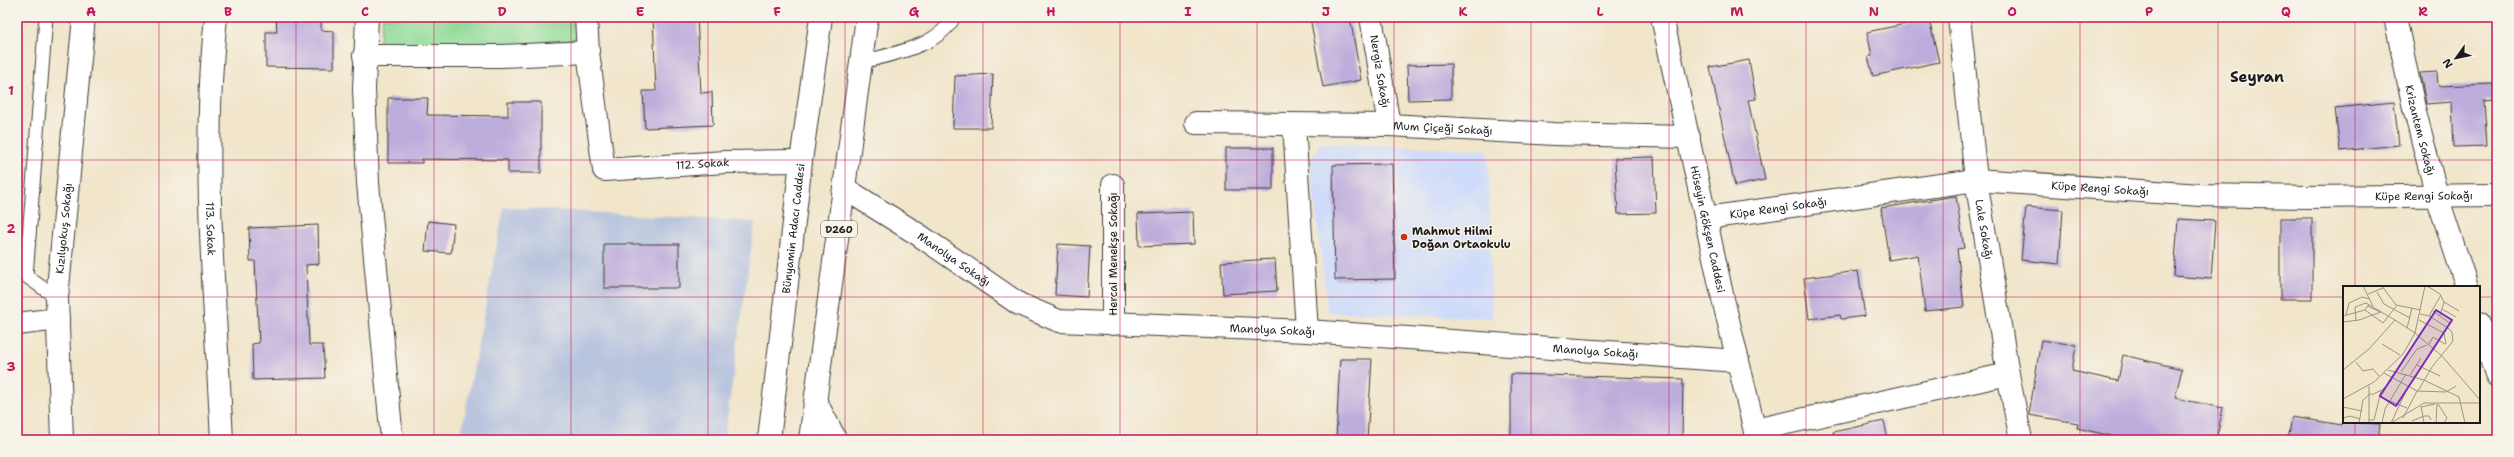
<svg xmlns="http://www.w3.org/2000/svg" width="2514" height="457" font-family="'Shantell Sans',sans-serif">
<style>
.built{fill:#cedbfa}
.industrial{fill:#b9c5de}
.green{fill:#90db98;stroke:#567c5a}
.building{fill:#bdaddc}
.lines{fill:none;stroke-linecap:round;stroke-linejoin:round}
.lane-casing{stroke:#3c3a36;stroke-width:15}
.street-casing{stroke:#3c3a36;stroke-width:24}
.secondary-casing{stroke:#3c3a36;stroke-width:24}
.primary-casing{stroke:#3c3a36;stroke-width:24}
.lane{stroke:#fff;stroke-width:13}
.street{stroke:#fff;stroke-width:22}
.secondary{stroke:#fff;stroke-width:22}
.primary{stroke:#fff;stroke-width:22}
.grid{fill:none;stroke:#c2185b;stroke-width:1;stroke-opacity:0.55}
.poi-dot{fill:#c8321e;stroke:#f7f3e8;stroke-width:1.5}
.labels{text-anchor:middle;stroke-width:3;stroke-linejoin:round;paint-order:stroke}
.shield{fill:#f7f3e8;stroke:#5e5c59;stroke-width:1}
.shield-label{font-size:10px;font-weight:bold;fill:#1c1c1c}
.street-label{font-size:11px;fill:#1c1c1c;stroke:#f7f3e8}
.poi-label{font-size:11px;font-weight:bold;fill:#1c1c1c;stroke:#f7f3e8;text-anchor:start}
.district-label{font-size:15px;font-weight:bold;fill:#1c1c1c;stroke:#f7f3e8}
.inset-road{fill:none;stroke:#9c9584;stroke-width:1}
.view{fill:#7b2cbf;fill-opacity:0.15;stroke:#7b2cbf;stroke-width:2}
.inset-edge{fill:none;stroke:#1c1c1c;stroke-width:2}
.neatline{fill:none;stroke:#c2185b;stroke-width:1.5}
.grid-label{font-size:13px;text-anchor:middle;font-weight:bold;fill:#c2185b}
</style>
<rect width="100%" height="100%" fill="#f7f3e8"/>
<filter id="ink" filterUnits="userSpaceOnUse"><feTurbulence type="fractalNoise" baseFrequency=".025" numOctaves="2"/><feDisplacementMap in="SourceGraphic" scale="8" xChannelSelector="R" yChannelSelector="G"/><feConvolveMatrix kernelMatrix="1 2 1 2 8 2 1 2 1" color-interpolation-filters="sRGB"/></filter>
<filter id="wash" filterUnits="userSpaceOnUse"><feTurbulence type="fractalNoise" baseFrequency=".012" numOctaves="4" result="noise"/><feDisplacementMap in="SourceGraphic" scale="16" xChannelSelector="R" yChannelSelector="G"/><feGaussianBlur stdDeviation="0.9" result="paint"/><feColorMatrix in="noise" values="0 0 0 0 0 0 0 0 0 0 0 0 0 0 0 0 0 1.4 0 .05"/><feComposite in="paint" operator="in"/></filter>
<g filter="url(#wash)">
<rect width="100%" height="100%" fill="#f1e5ca"/>
<path class="built" d="M1320 143 1488 150 1492 318 1328 312 1310 162Z"/>
<path class="industrial" d="M504 207 755 222 724 440H460Z"/>
<path class="green" d="M383 17H576L578 40 480 48 379 45Z"/>
<g id="blocks">
<g class="building">
<path d="M276 17H321V30L334 31V68L266 67V32H277Z"/>
<path d="M653 17H697L701 93 712 92 713 125 645 128 643 91H656Z"/>
<path d="M1310 17H1350L1361 80 1323 87Z"/>
<path d="M1929 19 1939 62 1873 76 1868 57 1872 56 1867 32Z"/>
<path d="M1749 60 1756 99 1748 100 1765 180 1735 186 1710 67Z"/>
<path d="M1451 64V99L1408 100 1407 65Z"/>
<path d="M2437 72 2438 86 2493 84 2494 100 2484 101 2487 146 2454 147 2452 102 2426 104 2420 73Z"/>
<path d="M993 74 991 128H953L955 76Z"/>
<path d="M388 98H428L427 115 508 116V102H541V173H508V160L422 159V163H388Z"/>
<path d="M2394 102 2399 145 2340 151 2335 108Z"/>
<rect x="1226" y="148" width="47" height="42"/>
<path d="M1654 157 1656 213 1618 214 1615 158Z"/>
<path d="M1392 164 1395 279 1335 280 1333 165Z"/>
<path d="M1956 196 1964 248 1957 249 1964 307 1925 311 1918 255 1889 260 1881 208Z"/>
<path d="M2026 207 2063 210 2059 264 2021 260Z"/>
<path d="M1193 212 1194 244 1139 246 1138 214Z"/>
<rect x="2280" y="218" width="32" height="81"/>
<path d="M2178 219 2215 221 2211 279 2174 276Z"/>
<path d="M428 221 454 224 451 253 425 251Z"/>
<path d="M318 225 319 264 306 265 309 345H323L325 378 253 380 252 344 259 343 255 261H250L249 228Z"/>
<rect x="604" y="244" width="75" height="44"/>
<path d="M1058 244 1090 246 1087 297 1055 295Z"/>
<path d="M1275 259 1277 291 1223 294 1221 262Z"/>
<path d="M1858 271 1865 316 1841 319 1840 315 1809 319 1804 278Z"/>
<path d="M2041 340 2076 345 2072 371 2118 381 2123 355 2182 369 2175 398 2223 408 2216 440H2129L2077 428 2078 423 2029 415Z"/>
<path d="M1340 359H1372L1367 440H1336Z"/>
<path d="M1511 374 1683 379 1682 440H1511Z"/>
<path d="M2292 417 2342 425 2343 422 2380 424 2378 440H2288Z"/>
<path d="M1884 421 1888 440H1834L1833 432Z"/>
</g>
</g>
</g>
<g filter="url(#ink)">
<use href="#blocks" fill-opacity="0" stroke="#3c3a36" stroke-width="1"/>
<g class="lines">
<defs>
<g id="lane">
<path d="M46 17 26 276 57 298"/>
<path d="M860 63C892 53 937 48 954 17"/>
</g>
<g id="street">
<path id="s1" d="M216 17C201 157 215 300 222 440"/>
<path d="M367 17 364 89 368 183 392 440"/>
<path id="s2" d="M586 17 588 52 604 170 725 162 801 161"/>
<path id="s3" d="M1371 17 1389 125"/>
<path id="s4" d="M1959 17 1976 180 2008 374 2021 440"/>
<path id="s5" d="M2395 17 2414 108 2437 196 2467 287"/>
<path d="M364 56H501L588 52"/>
<path id="s6" d="M1196 123 1389 125 1554 134 1689 137"/>
<path d="M1294 125 1307 331"/>
<path id="s7" d="M844 188 919 235 1019 304 1059 321 1307 331 1738 361"/>
<path id="s8" d="M1706 218 1976 180 2201 195 2306 197 2497 195"/>
<path d="M2479 323 2497 377"/>
<path d="M17 324 58 319"/>
<path d="M1113 324V185"/>
<path d="M816 402 836 440"/>
<path d="M1755 430 2008 374"/>
<path id="s9" d="M62 440 57 298 84 17"/>
</g>
<g id="secondary">
<path id="s10" d="M1662 17 1723 299 1757 440"/>
</g>
<g id="primary">
<path id="s11" d="M769 440 801 161 821 17"/>
<path d="M810 440 867 17"/>
</g>
</defs>
<use href="#lane" class="lane-casing"/>
<use href="#street" class="street-casing"/>
<use href="#secondary" class="secondary-casing"/>
<use href="#primary" class="primary-casing"/>
<use href="#lane" class="lane"/>
<use href="#street" class="street"/>
<use href="#secondary" class="secondary"/>
<use href="#primary" class="primary"/>
</g>
</g>
<path class="grid" d="M159 17V440M296 17V440M434 17V440M571 17V440M708 17V440M845 17V440M983 17V440M1120 17V440M1257 17V440M1394 17V440M1531 17V440M1669 17V440M1806 17V440M1943 17V440M2080 17V440M2218 17V440M2355 17V287M17 160H2497M17 297H2344M2479 297H2497M2355 422V440"/>
<circle class="poi-dot" cx="1404" cy="237" r="4"/>
<g class="labels">
<rect class="shield" x="821" y="221" width="36" height="16" rx="3"/>
<g class="shield-label">
<text x="839" y="233">D260</text>
</g>
<g class="street-label">
<text dy="4" stroke="none"><textPath href="#s3" startOffset="55">Nergiz Sokağı</textPath></text>
<text dy="4" stroke="none"><textPath href="#s6" startOffset="247">Mum Çiçeği Sokağı</textPath></text>
<text dy="4" stroke="none"><textPath href="#s5" startOffset="116">Krizantem Sokağı</textPath></text>
<text dy="4" stroke="none"><textPath href="#s2" startOffset="253">112. Sokak</textPath></text>
<text dy="4" stroke="none"><textPath href="#s8" startOffset="397">Küpe Rengi Sokağı</textPath></text>
<text dy="4" stroke="none"><textPath href="#s8" startOffset="721">Küpe Rengi Sokağı</textPath></text>
<text dy="4" stroke="none"><textPath href="#s8" startOffset="73">Küpe Rengi Sokağı</textPath></text>
<text dy="4" stroke="none"><textPath href="#s9" startOffset="212">Kızılyokuş Sokağı</textPath></text>
<text dy="4" stroke="none"><textPath href="#s1" startOffset="212">113. Sokak</textPath></text>
<text dy="4" stroke="none"><textPath href="#s11" startOffset="213">Bünyamin Adacı Caddesi</textPath></text>
<text dy="4" stroke="none"><textPath href="#s10" startOffset="217">Hüseyin Gökşen Caddesi</textPath></text>
<text dy="4" stroke="none"><textPath href="#s4" startOffset="214">Lale Sokağı</textPath></text>
<text transform="translate(1113 254) rotate(-90)" y="4">Hercai Menekşe Sokağı</text>
<text dy="4" stroke="none"><textPath href="#s7" startOffset="131">Manolya Sokağı</textPath></text>
<text dy="4" stroke="none"><textPath href="#s7" startOffset="467">Manolya Sokağı</textPath></text>
<text dy="4" stroke="none"><textPath href="#s7" startOffset="791">Manolya Sokağı</textPath></text>
</g>
<g class="poi-label">
<text x="1412" y="235">Mahmut Hilmi<tspan x="1412" dy="13">Doğan Ortaokulu</tspan></text>
</g>
<g class="district-label">
<text x="2257" y="82">Seyran</text>
</g>
</g>
<g transform="translate(2343 286)">
<rect width="137" height="137" fill="#f1e5ca"/>
<path class="inset-road" d="M20 0 30 20M39 0 53 19 78 24M84 0 97 8 101 16 116 25M34 6 41 18 67 32M25 8 40 2M25 20 37 26M99 23 113 31M22 24 40 37 54 19M90 25 108 38M3 29 6 17 19 11 27 13M97 29 101 16M0 30 22 24 26 18M86 30 98 9M76 34 101 47 103 58M13 35 12 21 23 17 52 34M0 36 16 34 38 26M64 42 69 22M39 58 57 69M86 58 90 51 102 58M13 76 20 85 30 83 36 90M74 79 97 90M0 84 26 63 52 34 72 47 99 70 137 114M45 84 81 94 116 111 122 137M58 86 74 63 84 59M41 87 74 105 103 106 113 100M67 89 78 72M75 105 89 81 110 55 109 46 105 42 86 30 77 28M28 109 39 104M37 111 64 122M0 113 31 96 60 68 72 47 82 0M95 118 104 132 101 137M78 120 81 137M0 121 19 125M78 121 92 118M0 132 7 130 17 133M60 132 74 105M26 134H31L38 105 49 94M69 135 81 130H86L88 134M16 137 20 114 28 107M26 137V100M39 137 42 123 63 88M48 137 81 117H137M48 137 65 101M93 137 94 118"/>
<path class="view" d="M93 24 109 34 53 120 37 110Z"/>
<rect width="137" height="137" class="inset-edge"/>
</g>
<rect width="2514" height="457" fill="none" stroke="#f7f3e8" stroke-width="44"/>
<g transform="translate(2456 58) rotate(237)" stroke="#f7f3e8" stroke-width="3" paint-order="stroke">
<path d="M0-3L7 15L0 10L-7 15Z" fill="#1c1c1c"/>
<text y="-6" font-size="11" font-weight="bold" text-anchor="middle" fill="#1c1c1c">N</text>
</g>
<rect x="22" y="22" width="2470" height="413" class="neatline"/>
<g class="grid-label">
<text x="91" y="16">A</text>
<text x="228" y="16">B</text>
<text x="365" y="16">C</text>
<text x="502" y="16">D</text>
<text x="640" y="16">E</text>
<text x="777" y="16">F</text>
<text x="914" y="16">G</text>
<text x="1051" y="16">H</text>
<text x="1188" y="16">I</text>
<text x="1326" y="16">J</text>
<text x="1463" y="16">K</text>
<text x="1600" y="16">L</text>
<text x="1737" y="16">M</text>
<text x="1874" y="16">N</text>
<text x="2012" y="16">O</text>
<text x="2149" y="16">P</text>
<text x="2286" y="16">Q</text>
<text x="2423" y="16">R</text>
<text x="11" y="95">1</text>
<text x="11" y="233">2</text>
<text x="11" y="371">3</text>
</g>
</svg>
